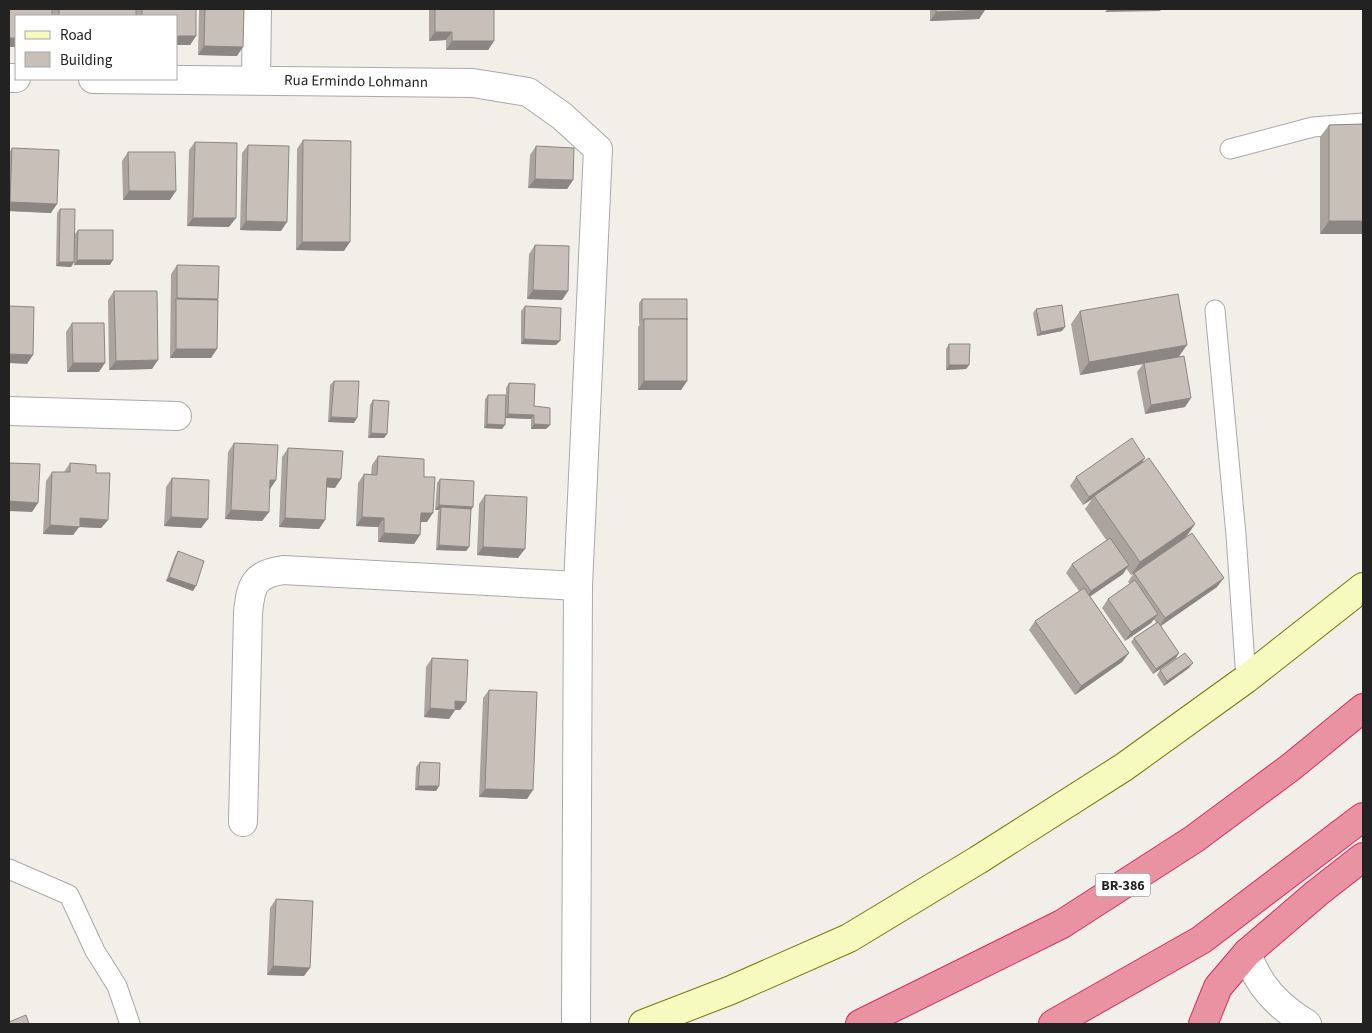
<svg xmlns="http://www.w3.org/2000/svg" width="1372" height="1033" font-family="'Source Sans 3',sans-serif">
<style>
.lines{fill:none;stroke-linecap:round;stroke-linejoin:round}
.lane-casing{stroke:#a9a9a9;stroke-width:21}
.street-casing{stroke:#a9a9a9;stroke-width:30}
.secondary-casing{stroke:#707d05;stroke-width:30}
.highway-casing{stroke:#dc2a67;stroke-width:30}
.lane{stroke:#fff;stroke-width:19}
.street{stroke:#fff;stroke-width:28}
.secondary{stroke:#f7fabf;stroke-width:28}
.highway{stroke:#e892a2;stroke-width:28}
.wall{fill:#aba49e}
.shaded-wall{fill:#8b8681}
.building{fill:#c7bfb8;stroke:#8b8681}
.labels{text-anchor:middle;stroke-width:4;stroke-linejoin:round;paint-order:stroke}
.shield{fill:#fff;stroke:#646464;stroke-width:1}
.shield-label{font-size:14px;font-weight:bold;fill:#222}
.street-label{font-size:15px;fill:#222;stroke:#fff}
</style>
<rect width="100%" height="100%" fill="#f2efe9"/>
<g class="lines">
<defs>
<g id="lane">
<path d="M1230 149 1313 127 1363 123"/>
<path d="M1215 310 1236 535 1246 679"/>
<path d="M9 869 69 895 95 951 117 986 130 1024"/>
</g>
<g id="street">
<path d="M9 78H16"/>
<path d="M93 79 473 83 528 92 562 116 598 149 578 586 576 1024"/>
<path d="M256 80 257 9"/>
<path d="M9 411 177 416"/>
<path d="M243 822 248 613C251 584 254 575 283 570L578 586"/>
<path d="M1247 953C1258 986 1278 1006 1307 1024"/>
</g>
<path id="secondary" d="M643 1024 731 990 849 938 978 860 1124 767 1246 679 1363 587"/>
<g id="highway">
<path d="M860 1024 1062 924 1194 839 1291 767 1363 708"/>
<path d="M1053 1024 1201 940 1363 817"/>
<path d="M1203 1024 1218 987 1247 953 1317 893 1363 857"/>
</g>
</defs>
<use href="#lane" class="lane-casing"/>
<use href="#street" class="street-casing"/>
<use href="#secondary" class="secondary-casing"/>
<use href="#highway" class="highway-casing"/>
<use href="#lane" class="lane"/>
<use href="#street" class="street"/>
<use href="#secondary" class="secondary"/>
<use href="#highway" class="highway"/>
</g>
<g class="wall">
<path d="M52 9H196V36L190 45 176 16H52Z"/>
<path d="M199 9H244L237 56 198 55Z"/>
<path d="M429 9H494V41L488 50H446V40L429 41Z"/>
<path d="M930 9H985L979 19 930 21Z"/>
<path d="M1363 124V234H1320V137L1329 125Z"/>
<path d="M303 140 344 251 296 250 297 149Z"/>
<path d="M195 142 229 227 187 226 189 150Z"/>
<path d="M248 145 281 231 240 230 242 153Z"/>
<path d="M536 146 573 180 567 189 528 188 530 155Z"/>
<path d="M12 148 51 213 9 211V153Z"/>
<path d="M128 152 170 200H123L122 161Z"/>
<path d="M60 209 75 234 78 230 110 265H74V262L71 267 56 266 57 213Z"/>
<path d="M535 245 568 291 562 300 527 299 529 254Z"/>
<path d="M177 265 218 299 217 300 211 358H170L171 274Z"/>
<path d="M114 291 152 369 109 370 108 300Z"/>
<path d="M642 299 687 320V381L681 390H638V327L640 324H639V303Z"/>
<path d="M525 306 556 345 521 344V311Z"/>
<path d="M1036 309 1062 331 1037 336 1033 313Z"/>
<path d="M1080 311 1179 356 1185 407 1145 414 1137 372 1143 364 1080 375 1071 324Z"/>
<path d="M72 323 99 372H67L66 332Z"/>
<path d="M949 344 969 365 966 369 946 370V349Z"/>
<path d="M334 381 354 423 328 422 330 385Z"/>
<path d="M509 383 534 406 550 425 546 429H531V419L505 418 502 429 484 428 485 399 488 395H506V388Z"/>
<path d="M373 400 387 434 384 438H368L370 405Z"/>
<path d="M234 443 276 480 270 489H269V512L262 521 225 519 228 452Z"/>
<path d="M288 448 335 488 327 487 325 520 319 529 279 527 282 457Z"/>
<path d="M378 456 424 477 427 522H421L420 535 414 544 378 542V527L356 526 358 483 364 474H371L372 465Z"/>
<path d="M1145 458 1141 463 1195 524 1186 537 1217 587 1161 626 1176 658 1153 674 1131 642 1134 638 1156 623 1154 619 1151 623 1125 641 1102 608 1108 599 1130 584 1128 582 1133 574 1131 575 1126 568 1123 574 1090 596 1129 653 1122 662 1075 695 1029 630 1035 621 1079 591 1066 573 1072 564 1107 541 1085 509 1092 499 1083 505 1070 486 1076 477Z"/>
<path d="M70 463 96 473 108 520 101 528 79 527 73 535 43 534 46 481 52 472H64Z"/>
<path d="M172 478 208 519 201 528 164 526 166 487Z"/>
<path d="M440 479 473 507 471 510 469 547 466 551 436 550 438 512 439 510H435L437 483Z"/>
<path d="M485 495 518 558 477 555 479 504Z"/>
<path d="M178 551 193 591 166 581 175 556Z"/>
<path d="M432 658 466 702 460 710H455L449 719 424 717 426 667Z"/>
<path d="M1189 668 1164 686 1157 675 1160 670Z"/>
<path d="M489 690 527 799 479 797 483 698Z"/>
<path d="M420 762 439 786 436 791 415 790 416 767Z"/>
<path d="M276 899 304 976 267 975 270 908Z"/>
</g>
<g class="shaded-wall">
<path d="M1108 9H1178L1177 10 1162 9 1160 11 1105 12Z"/>
<path d="M985 10 979 19 930 21 936 12Z"/>
<path d="M435 32H452L446 40 429 41Z"/>
<path d="M176 36H196L190 45H176Z"/>
<rect x="9" y="38" width="7" height="9"/>
<path d="M452 41H494L488 50H446Z"/>
<path d="M204 46 243 47 237 56 198 55Z"/>
<path d="M535 179 573 180 567 189 528 188Z"/>
<path d="M129 191H176L170 200H123Z"/>
<path d="M10 202 57 204 51 213 9 211V204Z"/>
<path d="M193 218H236L229 227 187 226Z"/>
<path d="M246 221 287 222 281 231 240 230Z"/>
<path d="M1329 221H1363V234H1320Z"/>
<path d="M302 242H350L344 251 296 250Z"/>
<path d="M77 260H113L110 265H74Z"/>
<path d="M59 262H74L71 267 56 266Z"/>
<path d="M533 290 568 291 562 300 527 299Z"/>
<path d="M177 298 218 299 211 307 176 299 171 307Z"/>
<path d="M1065 327 1062 331 1037 336 1041 332Z"/>
<path d="M524 339 560 341 556 345 521 344Z"/>
<path d="M1187 345 1178 358 1144 363 1143 364 1080 375 1089 362Z"/>
<path d="M176 349H217L211 358H170Z"/>
<path d="M9 354 33 355 27 364 9 363Z"/>
<path d="M158 360 152 369 109 370 116 361Z"/>
<path d="M73 363H105L99 372H67Z"/>
<path d="M949 365H969L966 369 946 370Z"/>
<path d="M644 381H687L681 390H638Z"/>
<path d="M1191 398 1185 407 1145 414 1151 405Z"/>
<path d="M508 414 534 415 531 419 505 418Z"/>
<path d="M331 417 357 418 354 423 328 422Z"/>
<path d="M487 424 505 425 502 429 484 428Z"/>
<path d="M534 424 550 425 546 429H531Z"/>
<path d="M371 433 387 434 384 438H368Z"/>
<path d="M1145 458 1139 467 1094 496 1092 499 1083 505 1089 497Z"/>
<path d="M327 478 341 479 335 488 321 487Z"/>
<path d="M270 480H276L270 489H263Z"/>
<path d="M9 501 38 503 32 512 9 511Z"/>
<path d="M439 505 473 507 470 511 441 507 439 510H435Z"/>
<path d="M231 510 269 512 262 521 225 519Z"/>
<path d="M421 513H433L427 522H415Z"/>
<path d="M171 517 208 519 201 528 164 526Z"/>
<path d="M362 517 384 518 378 527 356 526Z"/>
<path d="M80 518 108 520 101 528 79 527 73 535 43 534 50 525Z"/>
<path d="M285 518 325 520 319 529 279 527Z"/>
<path d="M1195 524 1186 537 1131 575 1140 562Z"/>
<path d="M384 533 420 535 414 544 378 542Z"/>
<path d="M439 545 469 547 466 551 436 550Z"/>
<path d="M483 547 525 549 518 558 477 555Z"/>
<path d="M1129 565 1123 574 1085 600 1091 591Z"/>
<path d="M169 577 196 586 193 591 166 581Z"/>
<path d="M1224 578 1217 587 1159 627 1165 618Z"/>
<path d="M1158 614 1151 623 1125 641 1131 632Z"/>
<path d="M1129 653 1122 662 1075 695 1081 686Z"/>
<path d="M1179 653 1176 658 1153 674 1156 669Z"/>
<path d="M1193 663 1189 668 1164 686 1167 681Z"/>
<path d="M455 701 466 702 460 710H455L449 719 424 717 430 708Z"/>
<path d="M418 786H439L436 791 415 790Z"/>
<path d="M485 789 533 790 527 799 479 797Z"/>
<path d="M273 966 310 968 304 976 267 975Z"/>
</g>
<g class="building">
<path d="M9 9H52V16H16V38H9Z"/>
<rect x="59" y="9" width="77" height="7"/>
<path d="M142 9H196V36H176V16H142Z"/>
<path d="M205 9H244L243 47 204 46Z"/>
<path d="M435 9H494V41H452V32H435Z"/>
<path d="M936 9H985V10L936 12Z"/>
<path d="M1363 124V221H1329V125Z"/>
<path d="M303 140 351 141 350 242H302Z"/>
<path d="M195 142 237 143 236 218H193Z"/>
<path d="M248 145 289 146 287 222 246 221Z"/>
<path d="M536 146 574 148 573 180 535 179Z"/>
<path d="M12 148 59 150 57 204 10 202Z"/>
<path d="M128 152H175L176 191H129Z"/>
<path d="M60 209H75L74 262H59Z"/>
<path d="M78 230H113V260H77Z"/>
<path d="M535 245 569 246 568 291 533 290Z"/>
<path d="M177 265 219 266 218 299 177 298Z"/>
<path d="M114 291H157L158 360 116 361Z"/>
<path d="M1178 294 1187 345 1089 362 1080 311Z"/>
<path d="M176 299 218 300 217 349H176Z"/>
<path d="M642 299H687V320V319H644V320H642Z"/>
<path d="M1062 305 1065 327 1041 332 1036 309Z"/>
<path d="M9 306 34 307 33 355 9 354Z"/>
<path d="M525 306 561 308 560 341 524 339Z"/>
<rect x="644" y="319" width="43" height="62"/>
<path d="M72 323H104L105 363H73Z"/>
<path d="M949 344H970L969 365H949Z"/>
<path d="M1184 356 1191 398 1151 405 1144 363Z"/>
<path d="M334 381H359L357 418 331 417Z"/>
<path d="M509 383 535 384 534 406 550 408V425L534 424V415L508 414Z"/>
<path d="M488 395H506L505 425 487 424Z"/>
<path d="M373 400 389 401 387 434 371 433Z"/>
<path d="M1132 438 1145 458 1089 497 1076 477Z"/>
<path d="M234 443 278 445 276 480H270L269 512 231 510Z"/>
<path d="M288 448 343 451 341 479 327 478 325 520 285 518Z"/>
<path d="M378 456 424 459V477H435L433 513H421L420 535 384 533V518L362 517 364 474 377 475Z"/>
<path d="M1149 458 1195 524 1140 562 1094 496Z"/>
<path d="M9 463 40 464 38 503 9 501Z"/>
<path d="M70 463 96 465V473H110L108 520 80 518V527L50 525 52 472H70Z"/>
<path d="M172 478 209 480 208 519 171 517Z"/>
<path d="M440 479 474 481 473 507 439 505Z"/>
<path d="M485 495 527 497 525 549 483 547Z"/>
<path d="M441 507 471 509 469 547 439 545Z"/>
<path d="M1192 533 1224 578 1165 618 1134 573Z"/>
<path d="M1110 538 1129 565 1091 591 1072 564Z"/>
<path d="M178 551 204 561 196 586 169 577Z"/>
<path d="M1135 580 1158 614 1131 632 1108 599Z"/>
<path d="M1084 588 1129 653 1081 686 1035 621Z"/>
<path d="M1158 622 1179 653 1156 669 1134 638Z"/>
<path d="M1185 653 1193 663 1167 681 1160 670Z"/>
<path d="M432 658 468 660 466 702 455 701V710L430 708Z"/>
<path d="M489 690 537 692 533 790 485 789Z"/>
<path d="M420 762 440 763 439 786H418Z"/>
<path d="M276 899 313 901 310 968 273 966Z"/>
<path d="M26 1015 29 1024H9V1022Z"/>
</g>
<g class="labels">
<rect class="shield" x="1095.5" y="873.5" width="55" height="23" rx="4"/>
<g class="shield-label">
<text x="1123" y="890">BR-386</text>
</g>
<g class="street-label">
<text transform="translate(356 81) rotate(1)" y="5">Rua Ermindo Lohmann</text>
</g>
</g>
<rect width="1372" height="1033" fill="none" stroke="#222222" stroke-width="20"/>
<rect x="15" y="15" width="162" height="65" fill="#ffffff" stroke="#a7a7a7"/>
<rect x="25" y="31" width="25" height="8" fill="#f7fabf" stroke="#a7a7a7"/>
<text x="60" y="40" font-size="15" fill="#222222">Road</text>
<rect x="25" y="52" width="25" height="15" fill="#c7bfb8" stroke="#a7a7a7"/>
<text x="60" y="65" font-size="15" fill="#222222">Building</text>
</svg>
